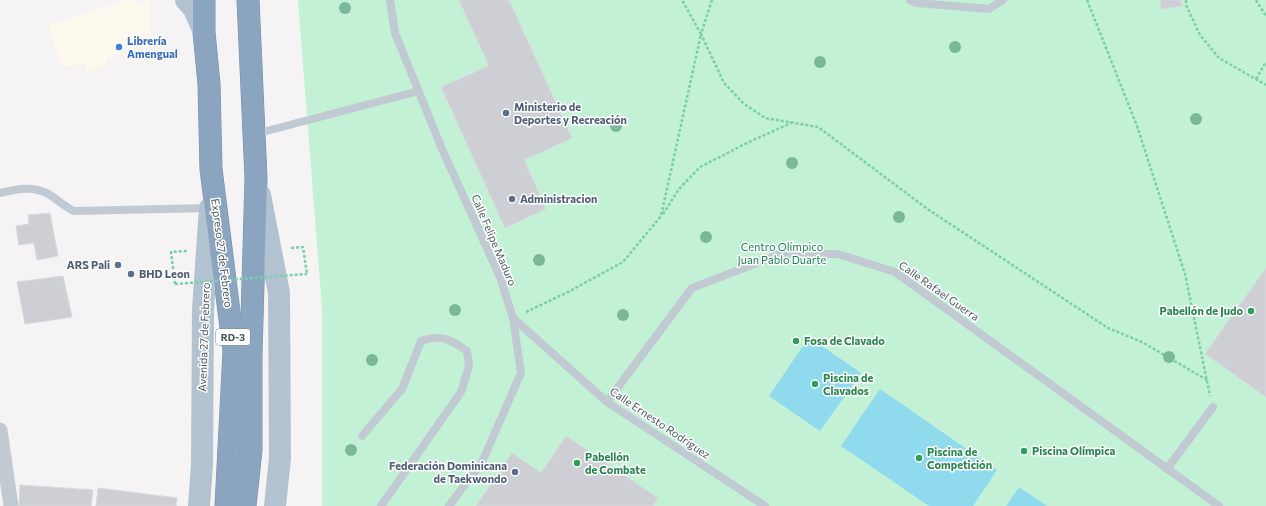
<svg xmlns="http://www.w3.org/2000/svg" width="1266" height="506" font-family="Commissioner,sans-serif">
<style>
.commercial{fill:#fdf9ef}
.green{fill:#c3f1d5}
.water{fill:#90daee}
.building{fill:#cdcfd5;stroke:#d7d9de}
.lines{fill:none;stroke-linecap:round;stroke-linejoin:round}
.highway-casing{stroke:#7690ad;stroke-width:23}
.path{stroke:#7ad0a6;stroke-width:2.5;stroke-dasharray:3 2;stroke-linecap:butt}
.lane{stroke:#c1cad2;stroke-width:8}
.street{stroke:#c1cad2;stroke-width:15}
.primary{stroke:#b3c2d1;stroke-width:22}
.highway{stroke:#8ba5c1;stroke-width:22}
.path-bridge{stroke:#7ad0a6;stroke-width:2.5;stroke-dasharray:3 2;stroke-linecap:butt}
.tree{fill:#7bb799}
.shop-dot{fill:#3f7fe0;stroke:#fff;stroke-width:1.5}
.service-dot{fill:#5c6f8a;stroke:#fff;stroke-width:1.5}
.leisure-dot{fill:#2e9e5b;stroke:#fff;stroke-width:1.5}
.labels{text-anchor:middle;stroke-width:3;stroke-linejoin:round;paint-order:stroke}
.shield{fill:#fff;stroke:#808990;stroke-width:1}
.shield-label{font-size:10px;font-weight:bold;fill:#4a5661}
.shop-label{font-size:11px;font-weight:bold;fill:#366cbe;stroke:#fff;text-anchor:start}
.service-label{font-size:11px;font-weight:bold;fill:#4e5e75;stroke:#fff;text-anchor:start}
.street-label{font-size:11px;fill:#4a5661;stroke:#fff}
.park-label{font-size:11px;fill:#17864f;stroke:#fff}
.leisure-label{font-size:11px;font-weight:bold;fill:#27864d;stroke:#fff;text-anchor:start}
</style>
<rect width="100%" height="100%" fill="#f5f3f3"/>
<path class="commercial" d="M126 0H134L136 4 149 1 151 38 119 47 118 54 105 60 107 64 86 73 84 64 62 67 48 25Z"/>
<path class="green" d="M298 0H1266V506H322V308Z"/>
<g class="water">
<path d="M809 337 861 373 820 431 769 396Z"/>
<path d="M880 389 997 470 973 506H929L841 446Z"/>
<path d="M1019 487 1047 506H1006Z"/>
</g>
<g class="building">
<path d="M459 0H509L572 138 524 160 546 209 505 228 441 87 489 66Z"/>
<path d="M1160 0H1181L1182 6 1161 9Z"/>
<path d="M50 213 58 256 37 260 34 243 19 245 16 226 29 224 28 215Z"/>
<path d="M1266 268V397L1205 354Z"/>
<path d="M63 276 72 317 25 324 17 282Z"/>
<path d="M566 436 658 498 653 506H476L512 453 541 473Z"/>
<path d="M20 485 93 490 91 506H19Z"/>
<path d="M98 488 177 498 176 506H96Z"/>
</g>
<g class="lines">
<defs>
<g id="highway">
<path d="M204 0V32L209 84 211 169 234 351 226 506"/>
<path d="M245 506 251 450V355L256 178 248 0"/>
</g>
</defs>
<use href="#highway" class="highway-casing"/>
<g class="path">
<path d="M712 0 701 34 724 83 743 103 765 118 818 127 926 208 1108 328 1142 342 1207 380"/>
<path d="M1087 0 1137 126 1185 274 1210 396"/>
<path d="M1186 0V5L1200 35 1219 58 1266 85"/>
<path d="M1256 0 1266 16"/>
<path d="M1256 79 1266 62"/>
<path d="M663 214 679 189 700 167 749 142 791 123"/>
<path d="M291 248 303 247 307 274"/>
<path d="M175 284 171 252 187 251"/>
<path d="M526 312 568 292 623 262 661 216 701 34 682 0"/>
</g>
<g class="lane">
<path d="M390 0 395 33 442 149 500 277 513 318 521 373 482 462 449 506"/>
<path d="M910 0 917 3 989 9 1003 0"/>
<path d="M255 134 419 91"/>
<path d="M0 193C17 189 34 185 50 195 58 200 65 207 74 211L209 208"/>
<path d="M513 318 607 402 765 506"/>
<path d="M607 402 692 288 780 254H838L895 272 1219 506"/>
<path d="M362 436 402 389 421 341C441 334 450 339 467 351L469 366 461 392 381 506"/>
<path d="M1167 469 1213 407"/>
</g>
<path class="street" d="M0 430 11 506"/>
<g class="primary">
<path d="M186 0 194 9 204 32"/>
<path d="M260 195 279 293 280 458 275 506"/>
<path d="M199 506 202 464 203 309 210 208"/>
</g>
<use href="#highway" class="highway"/>
<path class="path-bridge" d="M175 284 307 274"/>
</g>
<g class="tree">
<circle cx="345" cy="8" r="6"/>
<circle cx="955" cy="47" r="6"/>
<circle cx="820" cy="62" r="6"/>
<circle cx="1196" cy="119" r="6"/>
<circle cx="616" cy="126" r="6"/>
<circle cx="792" cy="163" r="6"/>
<circle cx="899" cy="217" r="6"/>
<circle cx="706" cy="237" r="6"/>
<circle cx="539" cy="260" r="6"/>
<circle cx="455" cy="310" r="6"/>
<circle cx="623" cy="315" r="6"/>
<circle cx="1169" cy="357" r="6"/>
<circle cx="372" cy="360" r="6"/>
<circle cx="351" cy="450" r="6"/>
</g>
<circle class="shop-dot" cx="119" cy="47" r="4"/>
<g class="service-dot">
<circle cx="506" cy="113" r="4"/>
<circle cx="512" cy="199" r="4"/>
<circle cx="118" cy="265" r="4"/>
<circle cx="131" cy="274" r="4"/>
<circle cx="515" cy="472" r="4"/>
</g>
<g class="leisure-dot">
<circle cx="1251" cy="311" r="4"/>
<circle cx="796" cy="341" r="4"/>
<circle cx="815" cy="384" r="4"/>
<circle cx="1024" cy="451" r="4"/>
<circle cx="919" cy="458" r="4"/>
<circle cx="577" cy="463" r="4"/>
</g>
<g class="labels">
<rect class="shield" x="216" y="329" width="34" height="16" rx="3"/>
<g class="shield-label">
<text x="233" y="341">RD-3</text>
</g>
<g class="shop-label">
<text x="127" y="45">Librería<tspan x="127" dy="13">Amengual</tspan></text>
</g>
<g class="service-label">
<text x="514" y="111">Ministerio de<tspan x="514" dy="13">Deportes y Recreación</tspan></text>
<text x="520" y="203">Administracion</text>
<text x="110" y="269" text-anchor="end">ARS Pali</text>
<text x="139" y="278">BHD Leon</text>
<text x="507" y="470" text-anchor="end">Federación Dominicana<tspan x="507" dy="13">de Taekwondo</tspan></text>
</g>
<g class="street-label">
<text transform="translate(494 240) rotate(67)" y="4">Calle Felipe Maduro</text>
<text transform="translate(222 253) rotate(83)" y="4">Expreso 27 de Febrero</text>
<text transform="translate(939 291) rotate(35)" y="4">Calle Rafael Guerra</text>
<text transform="translate(204 337) rotate(-88)" y="4">Avenida 27 de Febrero</text>
<text transform="translate(660 423) rotate(34)" y="4">Calle Ernesto Rodríguez</text>
</g>
<g class="park-label">
<text x="782" y="251">Centro Olímpico<tspan x="782" dy="13">Juan Pablo Duarte</tspan></text>
</g>
<g class="leisure-label">
<text x="1243" y="315" text-anchor="end">Pabellón de Judo</text>
<text x="804" y="345">Fosa de Clavado</text>
<text x="823" y="382">Piscina de<tspan x="823" dy="13">Clavados</tspan></text>
<text x="1032" y="455">Piscina Olímpica</text>
<text x="927" y="456">Piscina de<tspan x="927" dy="13">Competición</tspan></text>
<text x="585" y="461">Pabellón<tspan x="585" dy="13">de Combate</tspan></text>
</g>
</g>
</svg>
